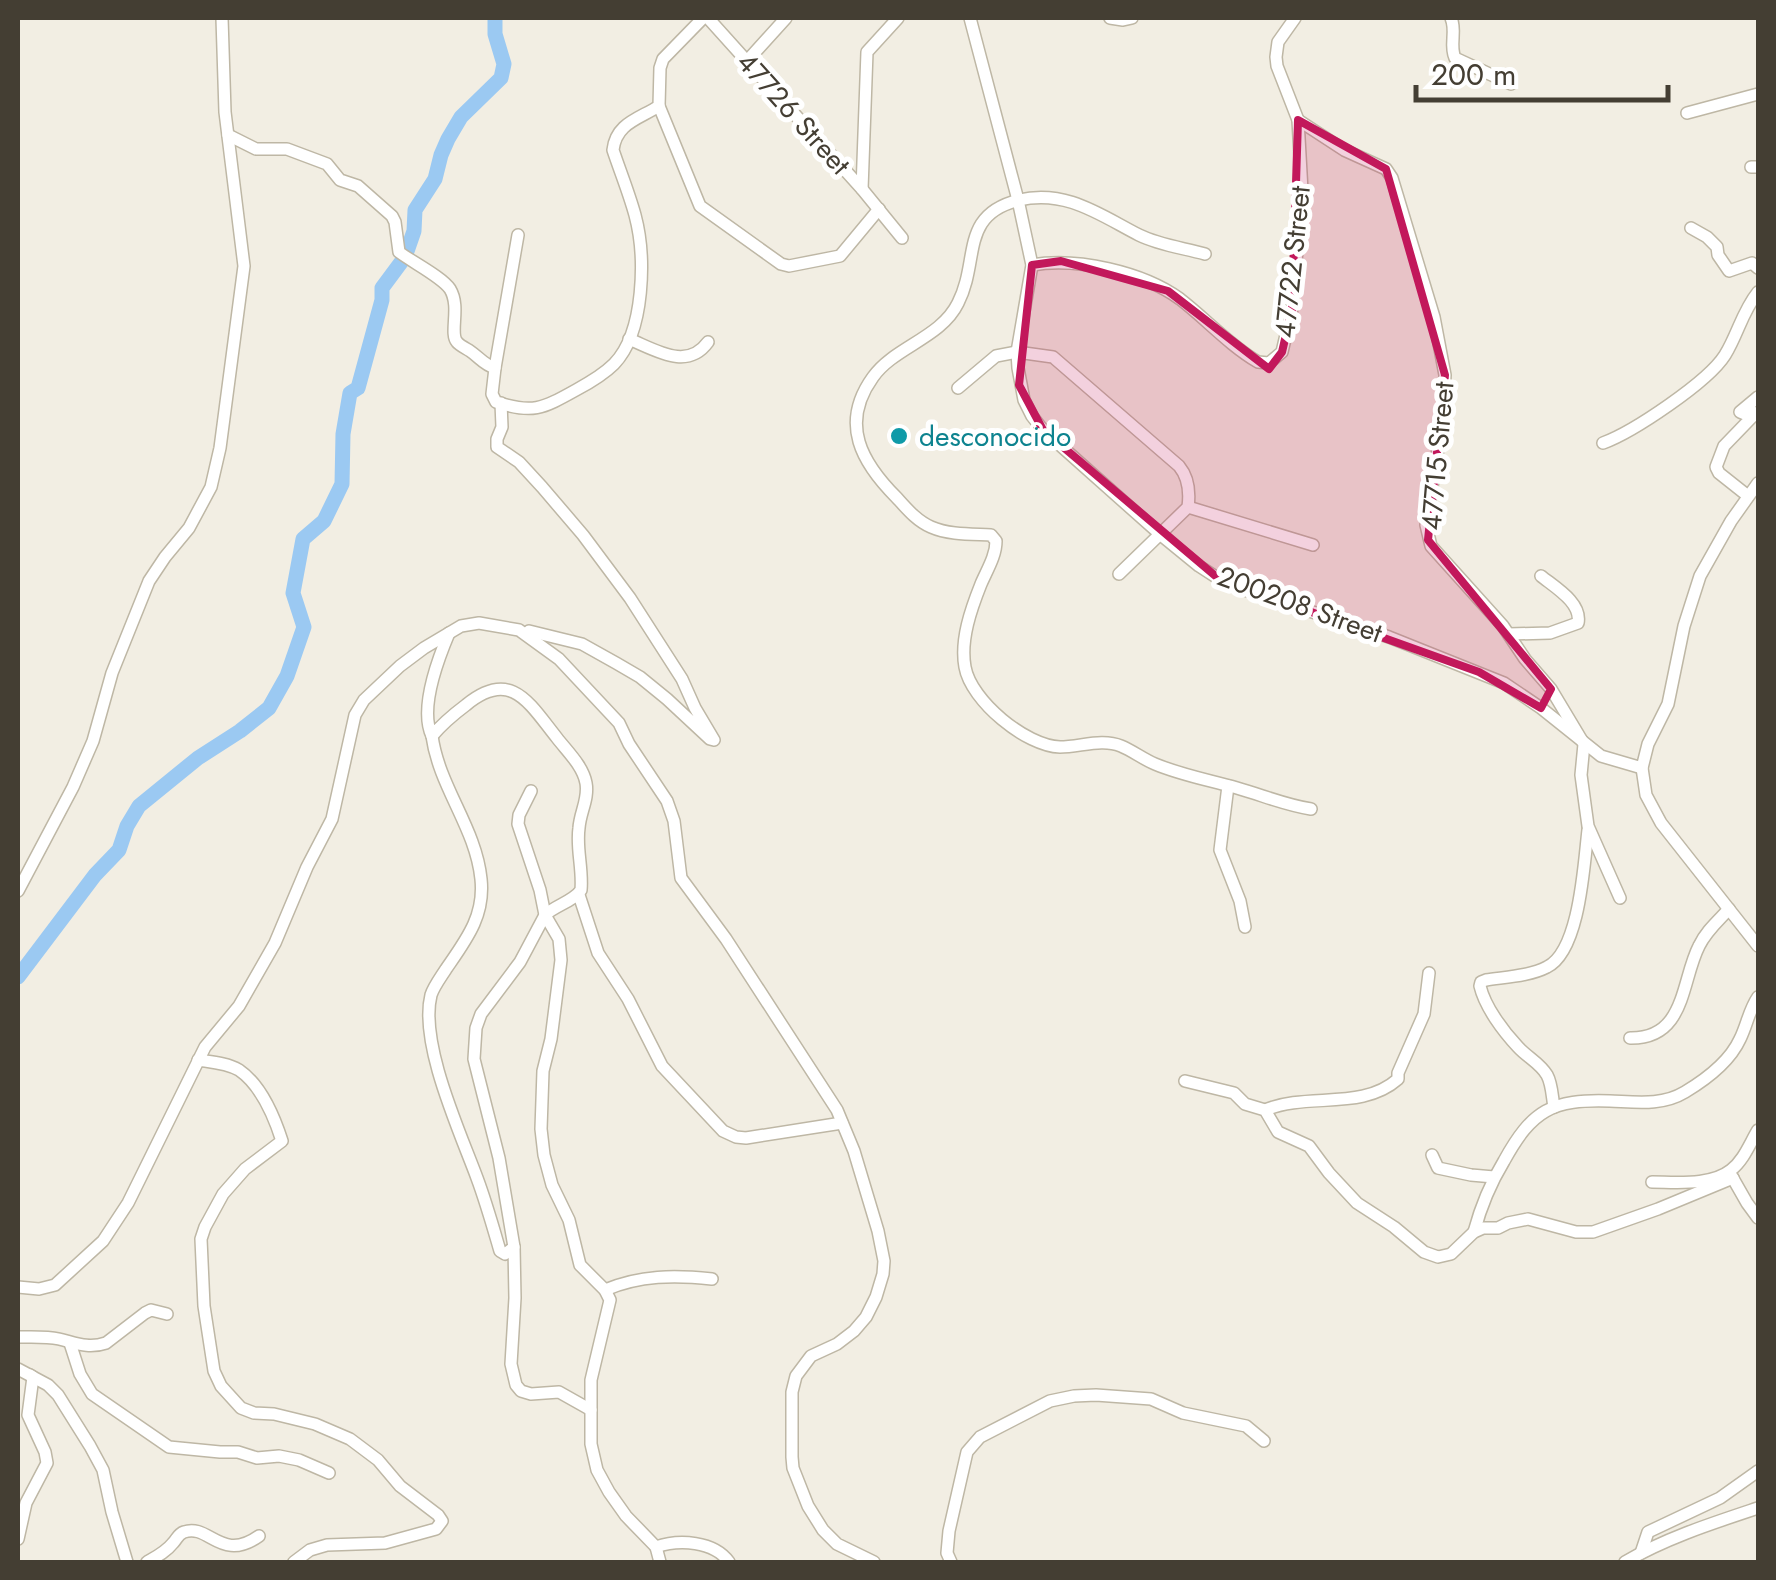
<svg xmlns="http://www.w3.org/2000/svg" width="1776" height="1580" font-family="Jost,sans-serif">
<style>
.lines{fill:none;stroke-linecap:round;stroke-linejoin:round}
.river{stroke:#9bc9f2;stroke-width:15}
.minor-casing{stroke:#beb7a5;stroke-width:14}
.minor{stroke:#fff;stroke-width:11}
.marked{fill:#c2185b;fill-opacity:0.2;stroke:#c2185b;stroke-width:8;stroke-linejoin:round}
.culture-dot{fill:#0f9aa8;stroke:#fff;stroke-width:4}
.labels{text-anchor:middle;stroke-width:10;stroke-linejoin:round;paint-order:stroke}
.street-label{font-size:28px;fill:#443e33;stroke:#fff}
.culture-label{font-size:28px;fill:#0d838f;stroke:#fff;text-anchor:start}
</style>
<rect width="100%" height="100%" fill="#f2eee3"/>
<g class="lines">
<path class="river" d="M18 977 95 875 119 850 127 826 139 806 198 758 240 731 269 708 287 676 304 627 293 593 303 539 324 521 342 484 343 434 350 393 358 388 382 300V288L405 257 414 231 415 210 435 179 441 155 448 139 461 117 501 78 504 64 495 34V18"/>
<defs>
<g id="minor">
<path d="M708 18 862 189 902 238"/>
<path d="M970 18 1018 200 1032 265 1017 352 1018 368 1024 400 1032 416 1043 430 1161 535 1199 566 1219 579 1242 589 1389 637 1504 683 1541 708 1601 756 1642 768"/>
<path d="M1110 18 1123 20 1132 18"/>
<path d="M1451 18C1457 31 1449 45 1455 58L1511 84"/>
<path d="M747 61 786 18"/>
<path d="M659 106 700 206 781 264 789 266 840 256 879 209"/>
<path d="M1687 113 1758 94"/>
<path d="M1298 120 1344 150 1386 169 1392 178 1434 317 1445 375 1443 417 1426 525 1431 546 1503 626 1525 659 1551 689 1584 744 1581 775 1588 826 1620 898"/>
<path d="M228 135 256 149H287L327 164 340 180 358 186 392 216 395 222 399 252C412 262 442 277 450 289 461 307 449 333 457 342 459 345 467 349 470 351 479 357 484 365 495 368L492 394 496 402C532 414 542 409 576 390 589 383 603 375 614 364 645 332 646 256 635 215 629 193 620 171 613 150 616 123 639 119 659 106L660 68 663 59 703 18"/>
<path d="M1751 167H1758"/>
<path d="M862 189 867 52 898 18"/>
<path d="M1691 228 1707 237 1717 247 1718 255 1729 271 1752 263 1758 268"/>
<path d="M1205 254C1184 248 1159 245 1139 235 1100 215 1066 189 1019 200 959 215 980 260 958 303 941 338 894 347 873 377 839 424 862 463 897 498 907 509 917 521 931 527 949 535 972 534 991 535L996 541C996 556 987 570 981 584 971 609 960 640 965 667 971 701 1026 746 1060 747 1080 747 1102 738 1121 746 1133 751 1143 759 1155 764 1181 775 1209 780 1237 788 1262 795 1285 805 1311 809"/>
<path d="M1032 265C1076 257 1143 272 1180 299 1206 319 1229 345 1258 362L1269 363 1282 352 1292 309 1302 191 1298 120 1277 66 1276 57 1278 42 1295 18"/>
<path d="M629 339C656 350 687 371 708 342"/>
<path d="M495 368 518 235"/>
<path d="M958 388 996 356 1017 352 1053 357 1179 466C1189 478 1190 492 1188 507L1119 574"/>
<path d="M501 403 502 427 497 439V447L519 462 542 487 583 535 630 598 682 679 695 708 714 740 710 739 667 699 640 677 616 663 582 644 529 631"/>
<path d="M1603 443C1633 432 1708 382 1725 355 1738 334 1742 312 1758 292"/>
<path d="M1758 483 1731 521 1700 576 1684 626 1668 704 1648 744 1642 768 1646 795 1661 823 1758 946"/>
<path d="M1748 496 1719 473 1716 467 1724 446 1753 416 1751 410 1747 415 1740 412 1758 397"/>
<path d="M1188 507 1313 545"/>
<path d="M449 633C438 659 419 709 432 736 442 724 454 714 466 705 511 668 529 703 557 738 567 751 583 766 586 783 589 799 580 812 579 828 576 848 583 869 581 890 574 901 556 905 545 915L559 939 561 960 551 1039 543 1071 541 1129 544 1155 552 1185 569 1220 580 1265 605 1290 610 1300 591 1380V1444L597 1470 609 1492 626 1516 656 1547"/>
<path d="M1509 634 1550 633 1578 623C1582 603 1556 588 1541 576"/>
<path d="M432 736C439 787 476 828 481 879 485 916 466 940 446 969 441 977 434 986 431 995 419 1043 460 1132 477 1178 486 1202 493 1227 500 1251L505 1254 514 1247"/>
<path d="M1228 786 1220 850 1240 901 1245 927"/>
<path d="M531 791 519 815 518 824 540 890 545 915 520 962 481 1014 476 1028 474 1059 499 1158 514 1247 515 1298 511 1364 516 1385 521 1391 531 1394 559 1392 591 1410"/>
<path d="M18 891 73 787 93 741 112 673 149 581 165 557 189 528 211 487 220 448 244 266 225 112 222 18"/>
<path d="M579 895 598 953 628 999 662 1066 723 1131 736 1137 746 1138 842 1123"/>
<path d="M1630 1038C1686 1039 1681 981 1699 946 1706 931 1718 921 1729 909"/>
<path d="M198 1060C211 1062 227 1063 239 1070 261 1085 274 1116 282 1141L245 1169 223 1194 205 1227 201 1239 204 1306 214 1371 221 1386 241 1408 254 1413 274 1414 315 1424 350 1439 378 1460 400 1486 438 1515 442 1521 436 1529 385 1543 327 1545 310 1550 294 1562"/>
<path d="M1185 1081 1234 1093 1245 1104 1265 1110 1278 1132 1309 1146 1329 1173 1357 1203 1394 1227 1424 1252 1438 1257 1451 1254 1474 1232 1483 1228H1498L1508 1223 1528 1219 1576 1232H1593L1658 1209 1733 1178"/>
<path d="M1554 1107C1552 1096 1552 1084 1547 1075 1540 1063 1527 1057 1518 1047 1503 1031 1485 1007 1480 986L1481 982 1486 980C1505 977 1530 976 1547 967 1580 951 1584 863 1588 830"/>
<path d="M1265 1110C1308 1092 1362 1111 1398 1079V1073L1424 1014 1429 973"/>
<path d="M1432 1155 1438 1168 1471 1175 1494 1177"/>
<path d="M1731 1175 1747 1203 1758 1218"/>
<path d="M1652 1182C1676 1182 1711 1186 1731 1170 1744 1160 1750 1143 1758 1130"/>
<path d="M1474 1232C1481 1206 1490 1184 1504 1161 1532 1110 1552 1099 1610 1101 1636 1102 1662 1106 1685 1092 1705 1080 1730 1061 1740 1039 1747 1025 1749 1010 1758 997"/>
<path d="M18 1287 39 1289 55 1285 103 1241 128 1203 205 1047 239 1006 275 943 307 867 332 819 355 715 364 700 400 666 424 648 461 626 479 623 519 630 559 659 619 723 629 744 667 801 674 821 681 878 726 939 837 1110 854 1151 878 1231 884 1261 883 1274 876 1297 866 1317 854 1331 837 1344 811 1356 796 1376 792 1392V1457L793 1468 808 1506 823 1530 837 1544 874 1562"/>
<path d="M605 1290C640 1275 675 1275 712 1279"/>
<path d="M18 1337C31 1337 46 1336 59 1339 76 1343 88 1349 106 1343L145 1313 151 1310 167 1314"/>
<path d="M70 1343 80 1374 92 1394 169 1447 220 1452H238L257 1458 279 1456 299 1460 329 1473"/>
<path d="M18 1369 48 1385 58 1395 90 1446 103 1470 112 1512 127 1562"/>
<path d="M18 1539 26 1503 47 1463 45 1452 28 1415 33 1377 30 1375"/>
<path d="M1641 1553 1648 1532 1720 1498 1758 1471"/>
<path d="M147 1562C156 1557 166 1552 173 1543 177 1539 178 1534 184 1532 209 1523 221 1563 259 1536"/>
<path d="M660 1562 656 1547C679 1539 714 1541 729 1562"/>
<path d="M951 1562 947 1553 949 1531 967 1452 980 1437 1050 1401 1074 1396 1096 1395 1151 1399 1183 1413 1246 1426 1264 1441"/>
<path d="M1625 1562C1666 1538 1713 1523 1758 1508"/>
</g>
</defs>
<use href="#minor" class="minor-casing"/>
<use href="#minor" class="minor"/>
</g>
<path class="marked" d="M1298 120 1386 169 1445 375 1428 540 1551 689 1541 708 1479 672 1219 579 1043 430 1019 385 1032 265 1061 261 1168 291 1269 369 1282 352 1292 309Z"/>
<circle class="culture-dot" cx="899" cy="436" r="10"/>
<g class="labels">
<g class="street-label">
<text transform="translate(794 113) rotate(48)" y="10">47726 Street</text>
<text transform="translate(1292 262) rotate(-84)" y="10">47722 Street</text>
<text transform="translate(1437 456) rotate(-85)" y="10">47715 Street</text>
<text transform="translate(1300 604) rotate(20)" y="10">200208 Street</text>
</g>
<g class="culture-label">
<text x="919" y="446">desconocido</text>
</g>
</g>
<rect width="1776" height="1580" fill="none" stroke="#443e33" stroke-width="40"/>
<path d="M1416 85v15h252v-15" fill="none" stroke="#443e33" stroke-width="5"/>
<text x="1431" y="85" font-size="30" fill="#443e33" stroke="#ffffff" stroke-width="8" paint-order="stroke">200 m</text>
</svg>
